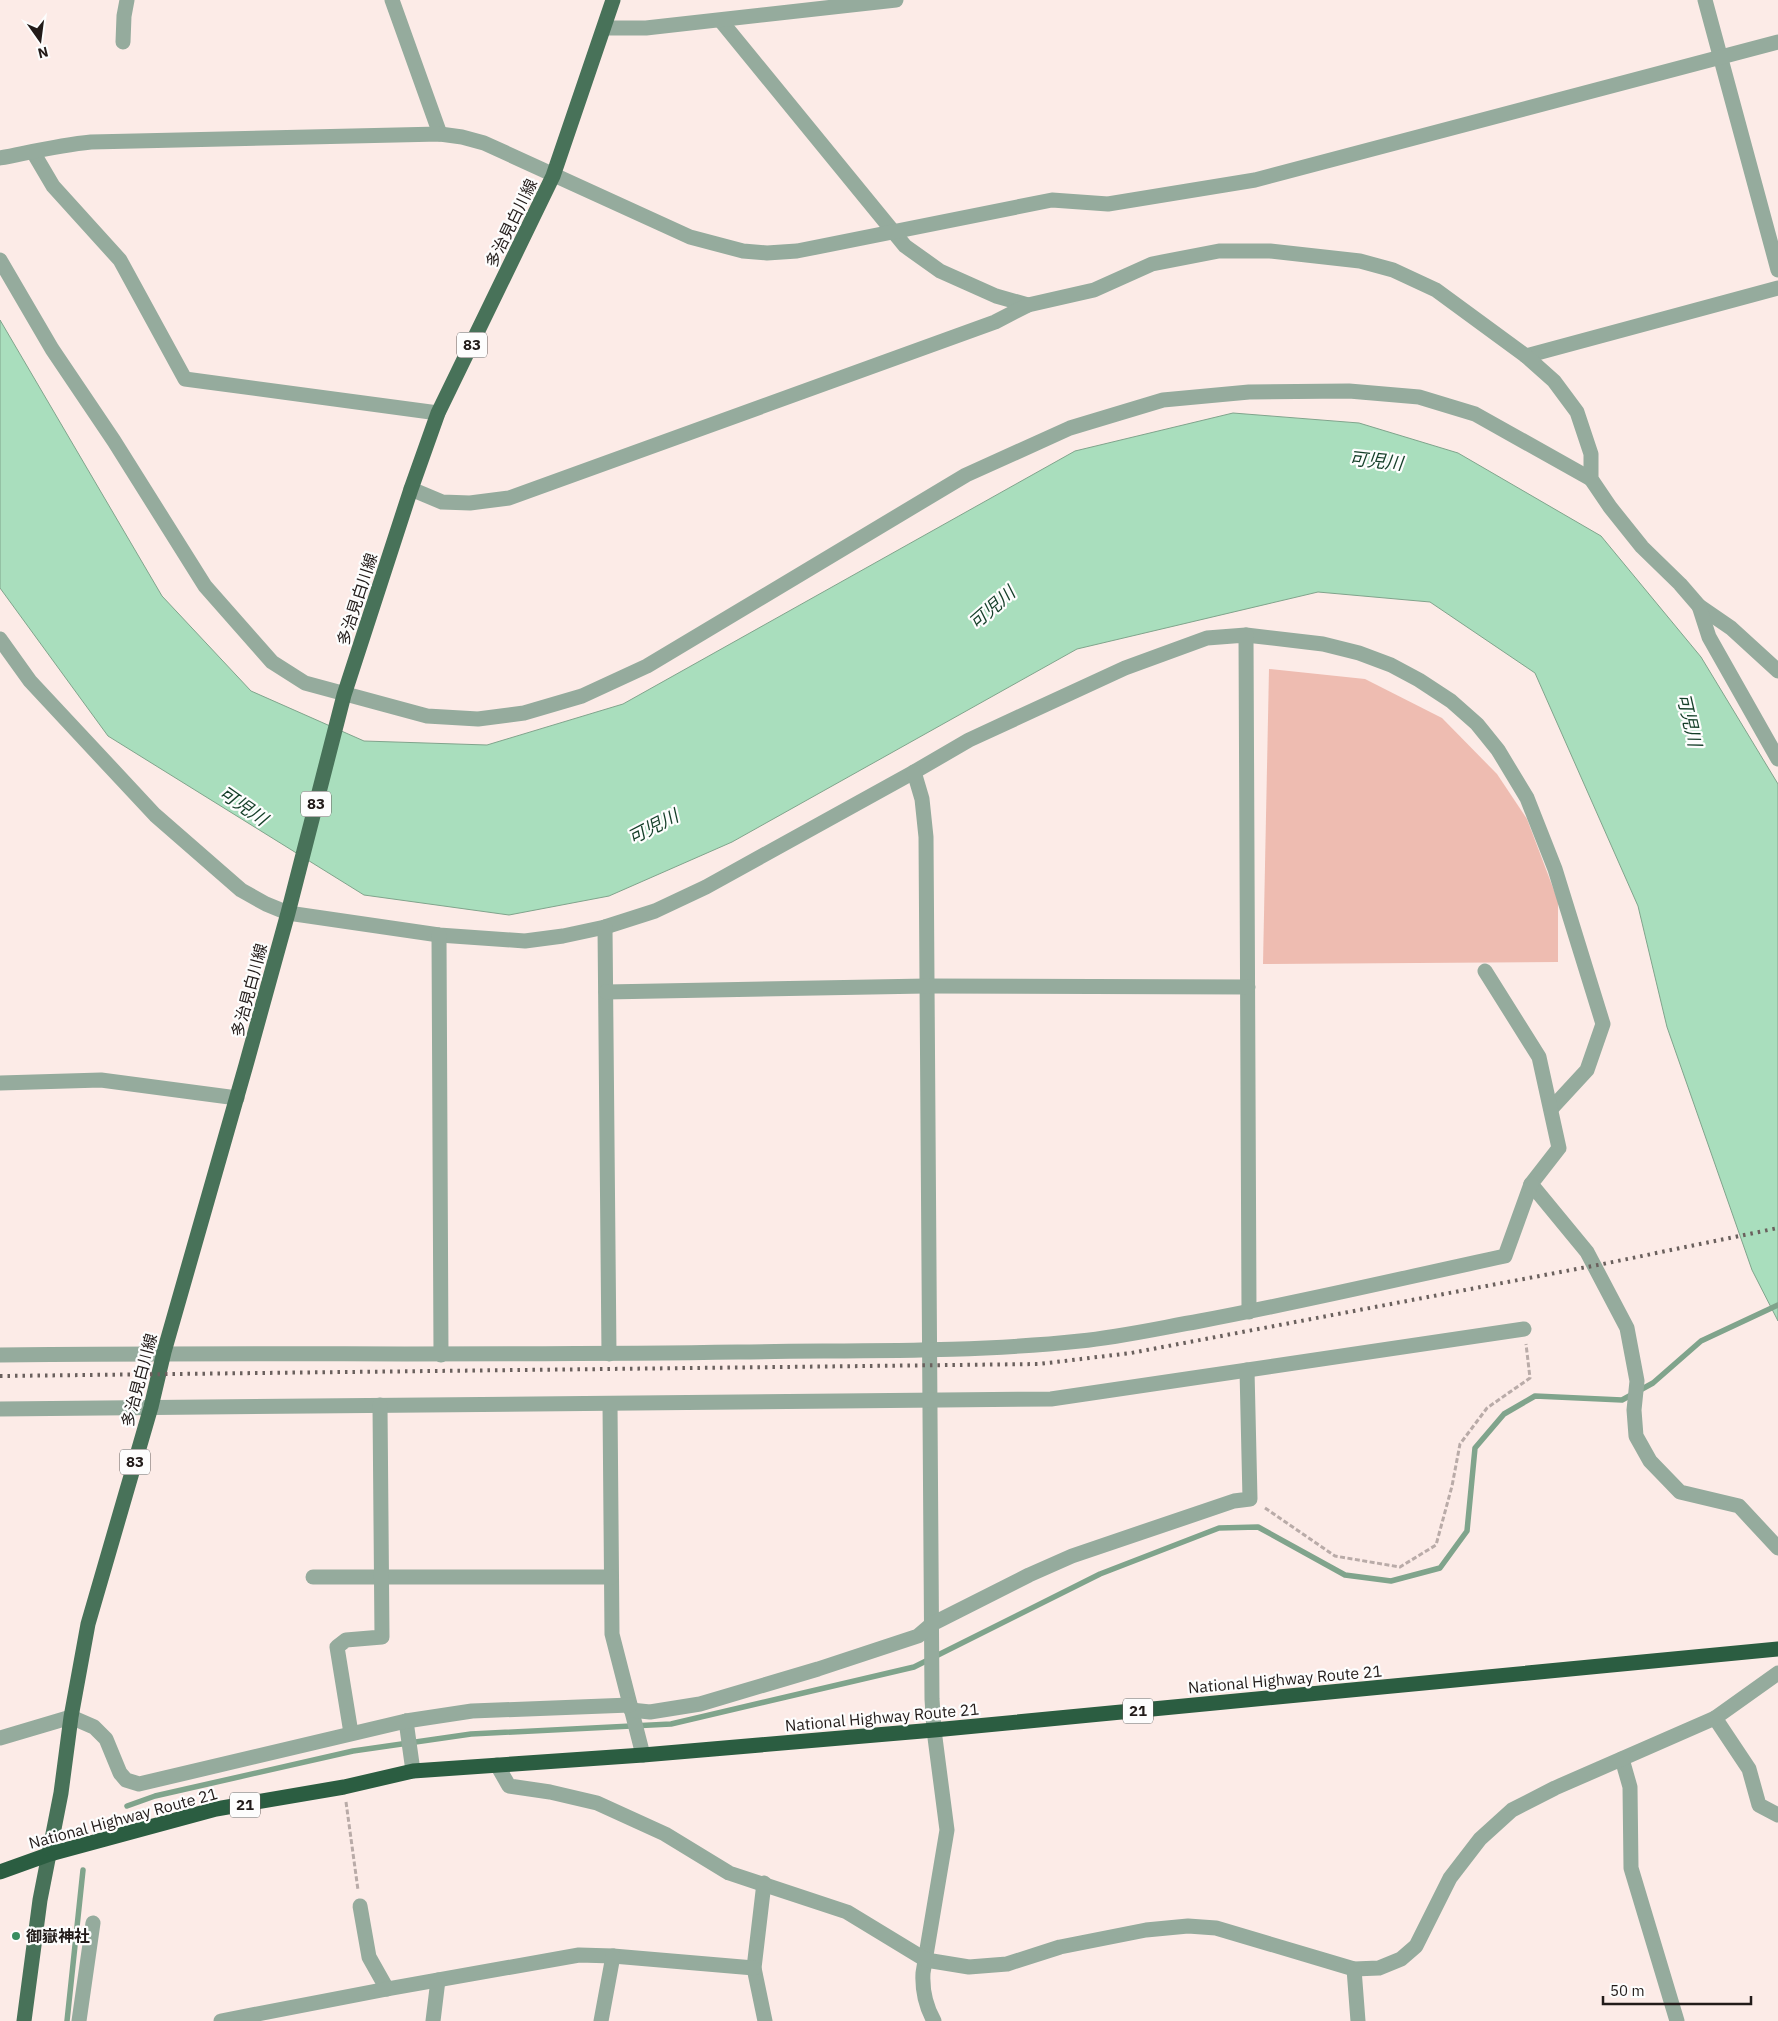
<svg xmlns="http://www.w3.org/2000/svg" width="1778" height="2021" font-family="'IBM Plex Sans','Noto Sans JP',sans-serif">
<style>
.green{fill:#eebcb1}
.water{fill:#a9debd;stroke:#80a48c}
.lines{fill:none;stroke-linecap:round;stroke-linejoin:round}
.stream{stroke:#80a48c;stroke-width:5.5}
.path{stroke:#b9aba8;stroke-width:3;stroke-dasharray:5 2.5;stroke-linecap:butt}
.minor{stroke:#95ab9d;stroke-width:15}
.major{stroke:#487259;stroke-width:15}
.highway{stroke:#2b5d41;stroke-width:15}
.rail{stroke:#6a605d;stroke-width:4;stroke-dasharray:2.5 5;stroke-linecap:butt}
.poi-dot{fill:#388d60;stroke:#fdfdfd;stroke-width:2}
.labels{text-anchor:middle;stroke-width:4.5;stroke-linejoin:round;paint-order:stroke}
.shield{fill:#fdfdfd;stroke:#645f5d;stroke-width:1}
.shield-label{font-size:15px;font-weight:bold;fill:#221b19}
.street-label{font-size:16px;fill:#221b19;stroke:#fdfdfd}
.poi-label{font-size:16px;font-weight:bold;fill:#221b19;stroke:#fdfdfd;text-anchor:start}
.water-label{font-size:18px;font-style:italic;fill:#143e28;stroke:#fdfdfd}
</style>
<rect width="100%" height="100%" fill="#fcebe7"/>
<path class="green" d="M1269 669 1365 679 1442 718 1497 774 1527 819 1558 901V962L1263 964Z"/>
<path class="water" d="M0 320 162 596 251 691 364 741 487 745 623 704 1075 451 1233 413 1359 423 1458 453 1601 536 1701 657 1778 784V1321L1752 1270 1667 1027 1638 906 1535 673 1430 602 1318 592 1077 649 732 842 609 896 509 915 364 895 108 736 0 588Z"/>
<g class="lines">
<g class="stream">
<path d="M127 1806 155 1796 353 1751 471 1734 671 1724 914 1667 1100 1574 1219 1528 1258 1527 1345 1575 1391 1581 1440 1568 1467 1531 1475 1448 1504 1414 1535 1396 1622 1400 1653 1383 1701 1341 1778 1305"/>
<path d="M67 2021 83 1870"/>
</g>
<g class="path">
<path d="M1265 1508 1335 1556 1400 1567 1436 1545 1452 1486 1460 1444 1487 1408 1530 1378 1526 1344"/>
<path d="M346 1802 358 1890"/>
</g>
<g class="minor">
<path d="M392 0 440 134"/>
<path d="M1705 0 1778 270"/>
<path d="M721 21 905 246 940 271 996 296 1028 305"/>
<path d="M604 28H646L896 0"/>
<path d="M123 42 124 16 127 0"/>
<path d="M33 152 53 186 120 260 185 379 438 413"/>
<path d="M0 158C31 152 60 145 91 142L440 134 462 137 484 143 690 237 743 251 767 253 797 251 1052 200 1108 204 1255 180 1778 42"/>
<path d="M0 260 52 349 114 441 205 586 272 662 305 683 427 716 478 719 524 713 582 696 647 666 966 475 1070 428 1163 400 1249 392 1349 391 1419 397 1475 414 1591 479"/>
<path d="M1526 356 1778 288"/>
<path d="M411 489 442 502 470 503 509 498 995 322 1028 305 1094 290 1152 264 1219 251H1270L1360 261 1393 270 1436 290 1526 356 1554 381 1577 412 1591 454V479L1610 507 1642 547 1680 584 1699 606 1731 628 1778 671"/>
<path d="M1699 606 1709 637 1778 759"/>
<path d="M1246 635 1323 644 1359 653 1391 665 1419 680 1451 701 1477 724 1498 750 1527 798 1555 869 1603 1024 1587 1070 1551 1109"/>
<path d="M0 639 30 681 155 815 241 890 266 904 288 913 439 935 525 941 563 936 605 927 655 911 706 887 914 772 969 740 1125 668 1207 638 1246 635 1249 1312"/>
<path d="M914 772 922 799 926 837 932 1699 934 1730 947 1830 923 1973C922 1991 925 2005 934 2021"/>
<path d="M605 927 609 1354"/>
<path d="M439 935 441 1355"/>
<path d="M1485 971 1539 1057 1559 1148 1531 1184 1587 1252 1627 1328 1637 1381 1634 1410 1636 1436 1650 1461 1680 1492 1739 1506 1778 1548"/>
<path d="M606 992 926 986 1248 987"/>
<path d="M0 1083 101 1080 237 1098"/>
<path d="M0 1355C246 1352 492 1356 738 1352 851 1350 967 1353 1080 1341 1120 1337 1160 1328 1200 1321 1302 1302 1403 1278 1505 1256L1531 1184"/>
<path d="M610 1404 612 1634 643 1755"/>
<path d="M0 1409 1051 1399 1524 1329"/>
<path d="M313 1577H611"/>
<path d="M631 1710 650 1712 700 1704 818 1669 918 1636 932 1624 1029 1575 1072 1556 1234 1501 1250 1499 1247 1370"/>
<path d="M1715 1718 1749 1769 1759 1805 1778 1815"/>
<path d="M406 1721 413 1771"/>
<path d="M351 1733 337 1647 346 1640 382 1637 380 1405"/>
<path d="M0 1738 71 1717 94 1727 106 1739 120 1773 126 1780 139 1784 406 1721 472 1711 630 1705"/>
<path d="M1622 1759 1630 1787 1631 1868 1677 2021"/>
<path d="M497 1765 509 1786 550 1792 597 1803 665 1834 729 1873 847 1912 926 1960 969 1967 1007 1964 1060 1947 1146 1930 1188 1926 1216 1928 1354 1969 1379 1968 1401 1959 1416 1946 1450 1878 1480 1839 1512 1810 1555 1788 1715 1718 1778 1673"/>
<path d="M764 1883 754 1968 765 2021"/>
<path d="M360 1906 369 1957 387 1989"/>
<path d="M1354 1969 1358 2021"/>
<path d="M79 2021 93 1923"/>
<path d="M221 2021 387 1989 579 1955 613 1956 754 1968"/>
<path d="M433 2021 438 1980"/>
<path d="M601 2021 613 1956"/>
</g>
<path class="major" d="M24 2021 40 1900 61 1793 71 1717 88 1624 151 1407 164 1352 246 1065 288 913 344 695 411 489 438 413 553 176 613 0"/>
<path class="highway" d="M0 1872 50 1854 216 1809 344 1787 413 1771 643 1755 934 1730 1778 1649"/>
<path class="rail" d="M0 1376 1039 1364 1131 1353 1603 1264 1778 1228"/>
</g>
<circle class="poi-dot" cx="16" cy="1936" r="5"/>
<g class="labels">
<g class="shield">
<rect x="457" y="332.5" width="30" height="25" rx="4"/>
<rect x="301" y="791.5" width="30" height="25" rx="4"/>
<rect x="120" y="1449.5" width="30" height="25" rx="4"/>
<rect x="1123" y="1698.5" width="30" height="25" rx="4"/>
<rect x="230" y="1792.5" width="30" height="25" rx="4"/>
</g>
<g class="shield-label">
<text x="472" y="350">83</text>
<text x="316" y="809">83</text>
<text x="135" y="1467">83</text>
<text x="1138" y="1716">21</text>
<text x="245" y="1810">21</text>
</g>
<g class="street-label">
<text transform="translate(511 223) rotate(-64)" y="6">多治見白川線</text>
<text transform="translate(357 599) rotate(-72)" y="6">多治見白川線</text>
<text transform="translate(249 990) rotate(-75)" y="6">多治見白川線</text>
<text transform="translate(139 1380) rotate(-75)" y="6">多治見白川線</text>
<text transform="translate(1285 1679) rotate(-5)" y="6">National Highway Route 21</text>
<text transform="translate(882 1717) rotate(-5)" y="6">National Highway Route 21</text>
<text transform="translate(123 1818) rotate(-15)" y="6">National Highway Route 21</text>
</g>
<g class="poi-label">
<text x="26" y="1942">御嶽神社</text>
</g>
<g class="water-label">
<text transform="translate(1376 461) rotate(6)" y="6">可児川</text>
<text transform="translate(992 608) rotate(-41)" y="6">可児川</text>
<text transform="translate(1689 720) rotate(77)" y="6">可児川</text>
<text transform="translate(243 806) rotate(35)" y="6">可児川</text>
<text transform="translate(653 827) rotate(-27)" y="6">可児川</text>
</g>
</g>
<g transform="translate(40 40) rotate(166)" stroke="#fdfdfd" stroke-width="4" paint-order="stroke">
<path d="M0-4L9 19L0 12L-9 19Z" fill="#221b19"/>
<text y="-8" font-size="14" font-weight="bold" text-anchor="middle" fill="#221b19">N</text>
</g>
<path d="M1603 1996v8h148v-8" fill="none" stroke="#221b19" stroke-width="2.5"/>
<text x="1610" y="1996" font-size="15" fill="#221b19" stroke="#fdfdfd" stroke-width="4" paint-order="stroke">50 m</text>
</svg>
